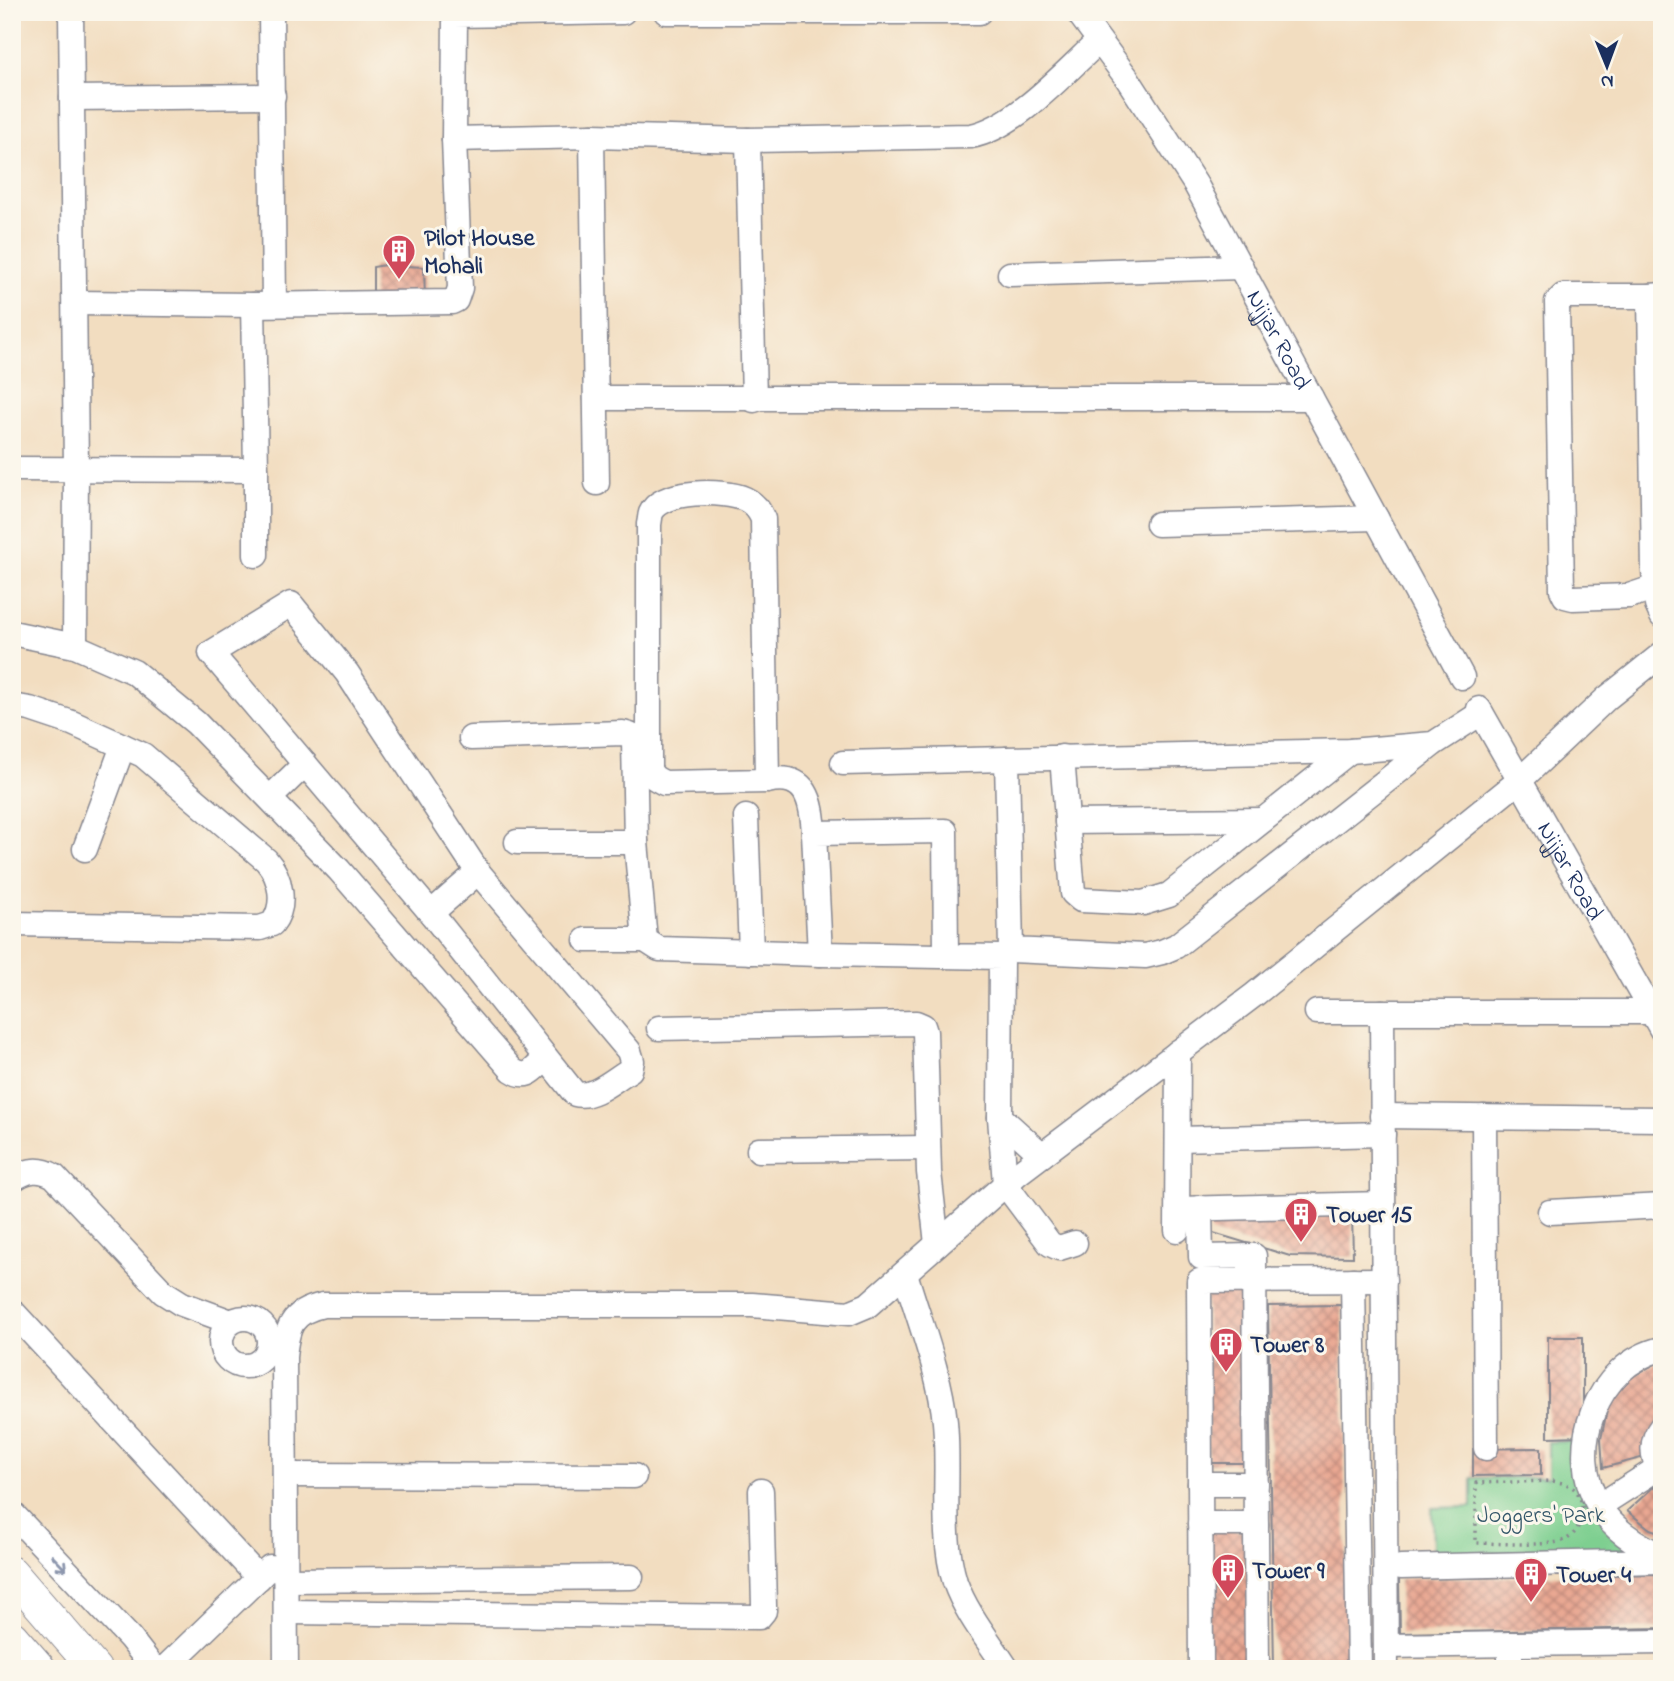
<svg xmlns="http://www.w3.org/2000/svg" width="1674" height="1681" font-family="'Indie Flower',sans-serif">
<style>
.park{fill:#7ecf90;stroke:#4c7f77;stroke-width:2}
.building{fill:url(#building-cross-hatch)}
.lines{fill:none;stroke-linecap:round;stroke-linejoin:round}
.minor-casing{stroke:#86868f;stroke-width:27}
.major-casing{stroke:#86868f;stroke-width:34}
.path{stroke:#86868f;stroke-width:3.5;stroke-dasharray:2 5;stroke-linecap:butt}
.minor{stroke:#fff;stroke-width:24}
.major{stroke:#fff;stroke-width:32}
.oneway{stroke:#8d97ae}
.labels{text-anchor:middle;stroke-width:6;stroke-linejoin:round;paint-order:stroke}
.poi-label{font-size:24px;font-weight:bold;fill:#1b2f5e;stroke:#fbf7ec;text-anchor:start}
.street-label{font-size:24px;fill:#1b2f5e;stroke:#fbf7ec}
.park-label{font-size:24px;fill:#34576a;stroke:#fbf7ec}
</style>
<defs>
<pattern id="building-cross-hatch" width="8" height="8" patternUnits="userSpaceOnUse" patternTransform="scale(1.75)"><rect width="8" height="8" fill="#e9a792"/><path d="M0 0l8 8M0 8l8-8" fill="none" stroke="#bc887a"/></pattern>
</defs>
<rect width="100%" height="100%" fill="#fbf7ec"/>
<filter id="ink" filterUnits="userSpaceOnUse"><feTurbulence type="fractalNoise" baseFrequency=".0143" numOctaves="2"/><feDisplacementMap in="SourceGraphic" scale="14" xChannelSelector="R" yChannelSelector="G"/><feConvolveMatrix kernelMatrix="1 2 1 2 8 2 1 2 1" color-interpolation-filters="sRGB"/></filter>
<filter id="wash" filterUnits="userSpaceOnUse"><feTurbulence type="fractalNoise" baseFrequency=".00686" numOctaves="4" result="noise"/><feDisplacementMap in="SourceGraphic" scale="28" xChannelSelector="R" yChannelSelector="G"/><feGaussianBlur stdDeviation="1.57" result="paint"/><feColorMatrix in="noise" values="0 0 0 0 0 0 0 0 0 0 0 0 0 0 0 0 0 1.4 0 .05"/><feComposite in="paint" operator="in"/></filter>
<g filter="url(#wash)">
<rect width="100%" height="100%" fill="#f2ddc0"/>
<path class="park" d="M1582 1441 1627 1551 1433 1553 1432 1508 1472 1507V1478L1548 1477V1442Z"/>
<g id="blocks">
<g class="building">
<path d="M385 265 424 267 425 300 373 299V267Z"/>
<path d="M1352 1214 1353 1257 1290 1256 1210 1232 1209 1219Z"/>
<path d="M1206 1284H1244L1246 1463H1208Z"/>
<path d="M1342 1305 1348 1669H1274L1268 1306Z"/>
<path d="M1548 1337H1583V1436L1548 1437Z"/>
<path d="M1662 1360V1415L1645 1457 1603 1468 1601 1439 1607 1410 1613 1397 1631 1377Z"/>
<path d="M1541 1448V1475L1473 1476V1449Z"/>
<path d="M1659 1482 1662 1484V1533L1650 1529 1627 1511Z"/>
<path d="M1207 1531H1249L1248 1669H1206Z"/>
<path d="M1662 1574V1628L1400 1633 1399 1579Z"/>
</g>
</g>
</g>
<g filter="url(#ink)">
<use href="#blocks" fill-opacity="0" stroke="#86868f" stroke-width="2"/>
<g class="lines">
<defs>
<g id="minor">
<path d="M71 12 76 469 75 646"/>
<path d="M271 12 274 304"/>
<path d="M666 12H979"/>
<path id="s1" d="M1078 12 1127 78 1196 185 1462 677"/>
<path d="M72 98 273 96"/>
<path d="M592 136 597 483"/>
<path d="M454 139 592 136 748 140 971 136C1015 128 1066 71 1099 41"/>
<path d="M748 140 754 400"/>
<path d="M1010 274 1241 267"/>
<path d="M1662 295 1650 296 1654 571 1657 605 1662 616"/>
<path d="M1650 296H1563L1557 302 1562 590 1565 596 1573 598 1629 596 1656 587"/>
<path d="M75 303 253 305 452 302 456 300 460 288 454 139 455 15 623 12"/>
<path d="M596 398H1311"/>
<path d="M12 469 256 470 253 305"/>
<path d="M1158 524 1376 518"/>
<path d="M256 555V470"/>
<path d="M291 604 347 673 478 872 629 1051 632 1061 630 1070C614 1079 594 1099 575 1094L431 913 211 653Z"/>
<path d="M12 633 75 646 134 672 196 723 339 870 512 1070C528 1081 534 1069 546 1058"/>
<path d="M12 706 30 709 72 723 143 755 266 860C281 877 287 905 272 924L260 928 12 924"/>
<path id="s2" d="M1479 709 1662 1030"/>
<path d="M471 738 623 733 630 735 634 741 636 842 645 940 659 949 820 954"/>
<path d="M1433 744 1350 751 1007 759 1011 950 1145 956 1162 952 1176 946 1433 744 1481 713"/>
<path d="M1062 757 1073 893 1081 900 1143 903 1169 895 1350 751"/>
<path d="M843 763 1007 759"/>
<path d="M767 781 763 519C759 510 755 504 745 499 725 490 661 489 651 513 650 516 650 520 649 524V771L655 778 664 783 767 781C807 772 812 801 814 833"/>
<path d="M270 798 305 764"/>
<path d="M746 817 751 952"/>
<path d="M1067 822 1263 820"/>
<path d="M517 842H636"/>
<path d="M85 849 123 746"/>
<path d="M431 913 478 872"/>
<path d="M586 940H645"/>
<path d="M946 956 945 831 814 833 820 954 1001 957 1000 1117 1005 1184 1050 1244 1059 1248 1075 1243"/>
<path d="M1317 1012H1650"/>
<path d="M1382 1012 1386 1669"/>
<path d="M659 1028 916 1023 923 1026 925 1032 929 1172 937 1244"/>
<path d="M1382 1116 1662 1119"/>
<path d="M1000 1117 1042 1155"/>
<path d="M1484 1117 1486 1448"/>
<path d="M1178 1139 1383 1134"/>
<path d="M759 1150 928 1148"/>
<path d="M12 1180C26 1170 39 1167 54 1176L163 1292 182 1304 231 1322"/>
<path d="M1200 1208 1201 1257 1254 1256 1257 1669"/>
<path d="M1178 1209 1383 1204"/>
<path d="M1550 1212 1662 1206"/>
<path d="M1177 1230 1178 1052"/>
<path d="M905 1273C919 1321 940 1372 945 1422 950 1472 940 1535 955 1582 966 1613 989 1641 1007 1669"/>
<path d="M1353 1280 1359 1669"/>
<path d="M12 1311 259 1578"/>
<circle cx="245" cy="1342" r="24"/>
<path d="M1662 1349C1596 1364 1565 1450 1599 1506 1613 1530 1637 1545 1662 1556"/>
<path d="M1662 1426C1651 1440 1650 1458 1662 1472"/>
<path d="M285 1475 634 1476"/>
<path d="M1200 1484H1256"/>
<path d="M1599 1506 1658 1468"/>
<path d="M12 1513 130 1638 154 1669"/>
<path d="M1200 1524H1256"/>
<path d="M1401 1567 1662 1561"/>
<path d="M286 1580 631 1577"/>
<path d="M287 1612 759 1617 764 1611V1605L761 1491"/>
<path d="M1510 1644V1669"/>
<path d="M1386 1646 1662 1642"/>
<path d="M164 1669 270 1567"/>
<path d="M286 1669 284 1357C287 1327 291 1312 323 1305H752L849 1313 868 1305 1017 1174 1254 995 1520 780 1607 698 1662 654"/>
<path d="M1201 1669 1199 1281 1384 1280"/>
</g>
<g id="major">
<path d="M12 1573 95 1669"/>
<path d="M12 1637 40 1669"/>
</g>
</defs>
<use href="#minor" class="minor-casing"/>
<use href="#major" class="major-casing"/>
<path class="path" d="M1553 1481C1562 1483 1571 1484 1577 1492 1587 1507 1582 1532 1565 1540 1548 1547 1497 1543 1476 1543V1483Z"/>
<use href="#minor" class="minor"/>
<use href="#major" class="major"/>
</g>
<defs><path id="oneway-shaft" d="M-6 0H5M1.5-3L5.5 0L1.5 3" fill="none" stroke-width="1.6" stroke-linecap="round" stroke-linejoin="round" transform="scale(1.75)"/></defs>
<use class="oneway" href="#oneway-shaft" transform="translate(59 1563) rotate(46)"/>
</g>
<defs>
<symbol id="building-pin" viewBox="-11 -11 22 30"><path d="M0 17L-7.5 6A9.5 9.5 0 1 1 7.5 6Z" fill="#d1495b" stroke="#fbf7ec"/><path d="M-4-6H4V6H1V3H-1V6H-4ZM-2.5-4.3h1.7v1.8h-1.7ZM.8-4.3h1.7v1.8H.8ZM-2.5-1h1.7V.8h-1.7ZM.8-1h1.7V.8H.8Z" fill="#fff"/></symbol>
</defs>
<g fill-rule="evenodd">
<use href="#building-pin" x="380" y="232" width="38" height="52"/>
<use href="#building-pin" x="1282" y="1195" width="38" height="52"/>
<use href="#building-pin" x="1207" y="1325" width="38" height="52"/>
<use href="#building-pin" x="1209" y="1551" width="38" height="52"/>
<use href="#building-pin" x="1512" y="1555" width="38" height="52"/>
</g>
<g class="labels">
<g class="poi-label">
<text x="424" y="245">Pilot House<tspan x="424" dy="28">Mohali</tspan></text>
<text x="1326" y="1222">Tower 15</text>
<text x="1250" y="1352">Tower 8</text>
<text x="1252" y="1578">Tower 9</text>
<text x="1556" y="1582">Tower 4</text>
</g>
<g class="street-label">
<text dy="8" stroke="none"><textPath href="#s1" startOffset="385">Nijjar Road</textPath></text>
<text dy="8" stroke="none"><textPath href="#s2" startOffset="186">Nijjar Road</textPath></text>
</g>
<g class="park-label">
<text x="1541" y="1522">Joggers' Park</text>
</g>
</g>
<rect width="1674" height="1681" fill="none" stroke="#fbf7ec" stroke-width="42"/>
<g transform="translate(1607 66) rotate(179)" stroke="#fbf7ec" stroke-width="5" paint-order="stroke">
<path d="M0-5L12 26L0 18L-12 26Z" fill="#1b2f5e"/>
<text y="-10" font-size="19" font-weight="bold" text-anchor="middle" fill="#1b2f5e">N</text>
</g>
</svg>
